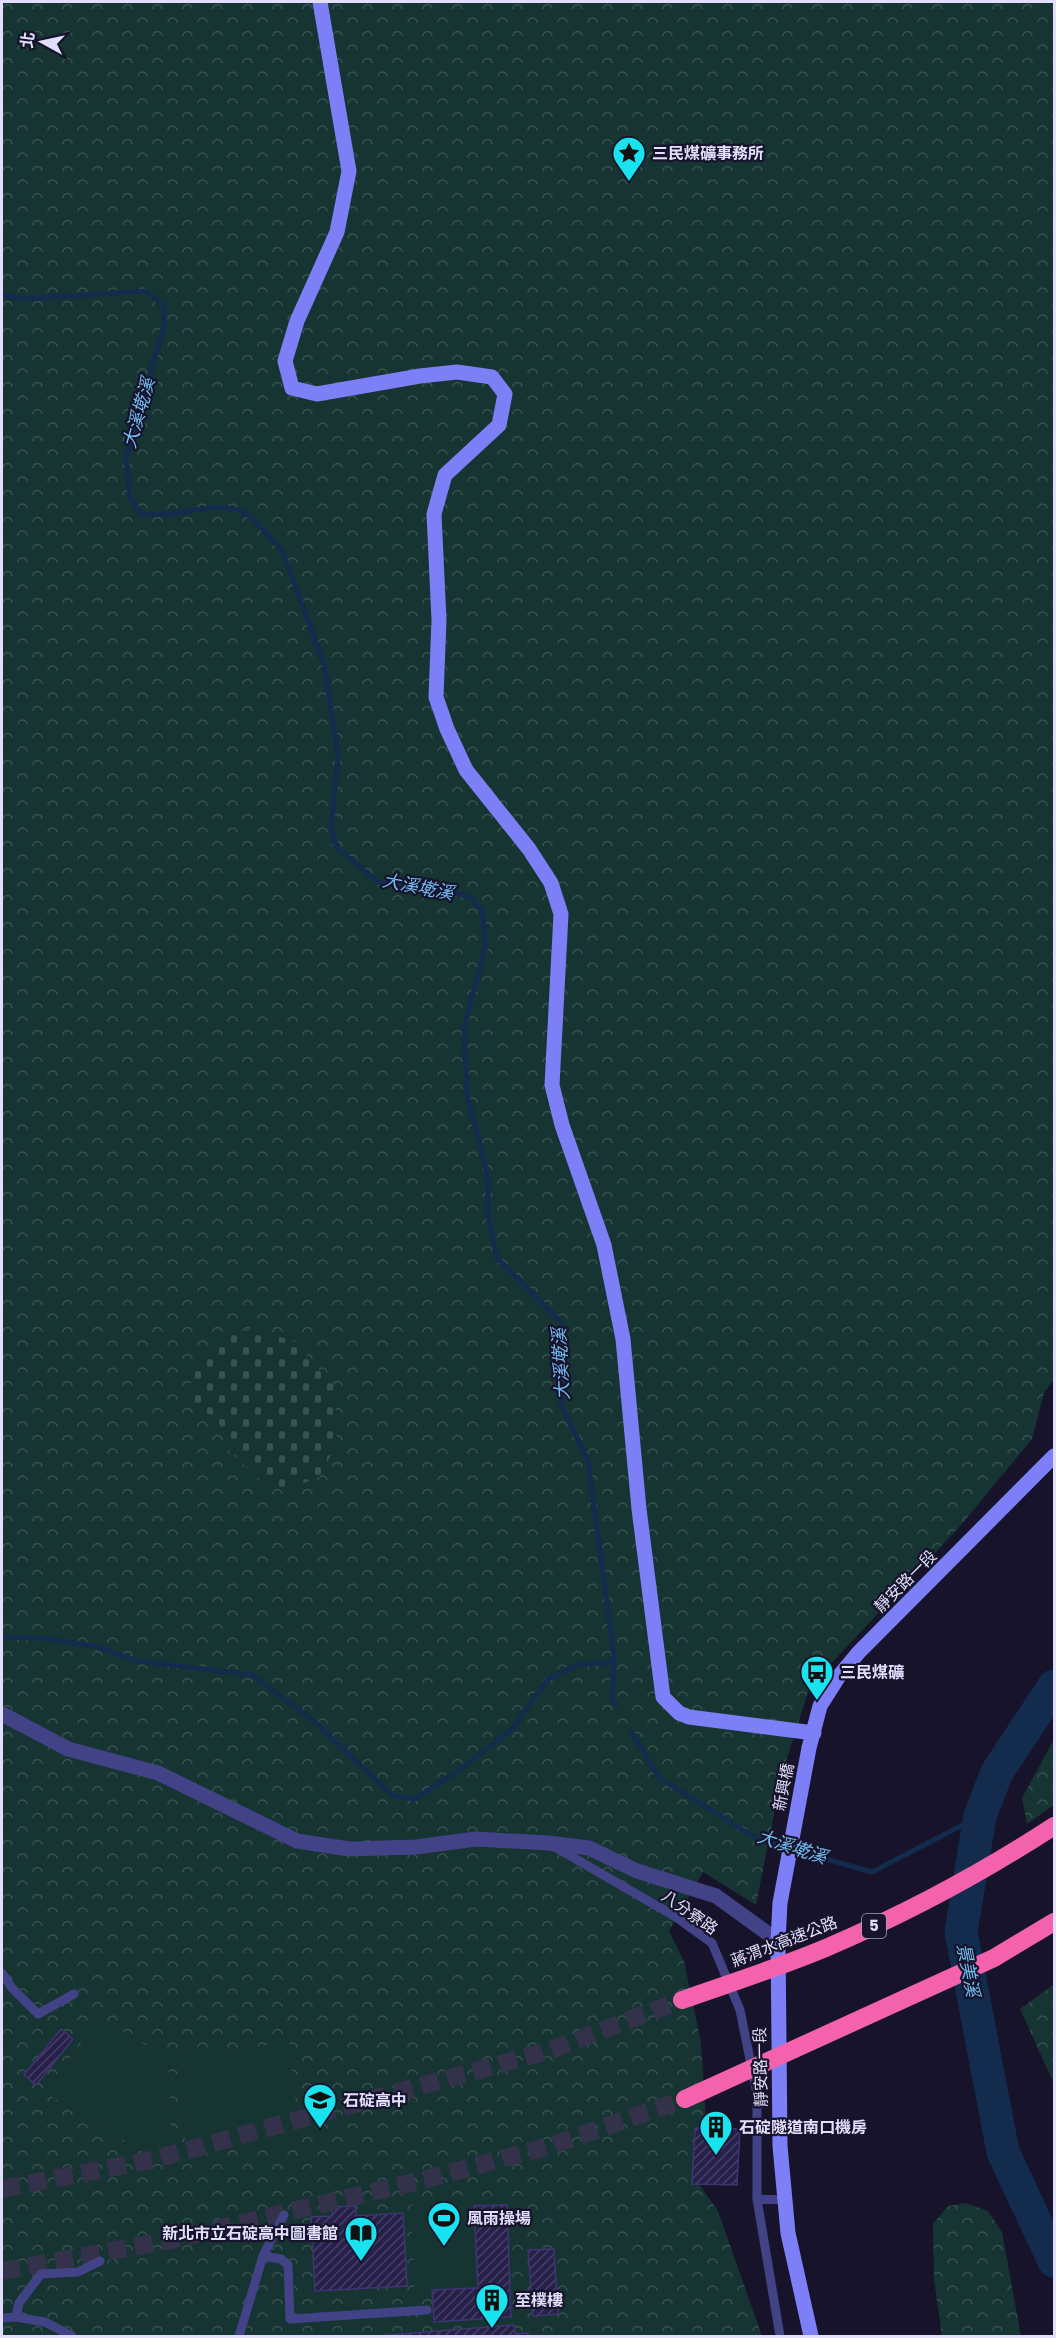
<svg xmlns="http://www.w3.org/2000/svg" width="1056" height="2338" font-family="Poppins,'Noto Sans TC',sans-serif">
<style>
.forest{fill:url(#forest-crowns)}
.cemetery{fill:url(#cemetery-stones)}
.park{fill:#163432}
.lines{fill:none;stroke-linecap:round;stroke-linejoin:round}
.stream{stroke:#132c4e;stroke-width:5}
.river{stroke:#132c4e;stroke-width:33}
.building{fill:url(#building-hatch);stroke:#3e3474;stroke-width:1.5}
.highway-tunnel{stroke:#34324a;stroke-width:18;stroke-dasharray:18 9;stroke-linecap:butt}
.lane{stroke:#424286;stroke-width:9}
.street{stroke:#424286;stroke-width:15}
.secondary{stroke:#7c7ff6;stroke-width:15}
.highway-bridge{stroke:#f462ae;stroke-width:18}
.labels{text-anchor:middle;stroke-width:4.5;stroke-linejoin:round;paint-order:stroke}
.shield{fill:#16132a;stroke:#a4a2be;stroke-width:1.5}
.shield-label{font-size:15px;font-weight:bold;fill:#e1dffd}
.poi-label{font-size:16px;font-weight:bold;fill:#e1dffd;stroke:#16132a;text-anchor:start}
.street-label{font-size:16px;fill:#e1dffd;stroke:#16132a}
.water-label{font-size:18px;font-style:italic;fill:#74bff5;stroke:#16132a}
</style>
<defs>
<pattern id="forest-crowns" width="20" height="18" patternUnits="userSpaceOnUse" patternTransform="scale(1.5)"><rect width="20" height="18" fill="#163432"/><path d="M2 6a3 3 0 1 1 6 0M12 15a3 3 0 1 1 6 0" fill="none" stroke="#385151"/></pattern>
<pattern id="cemetery-stones" width="16" height="16" patternUnits="userSpaceOnUse" patternTransform="scale(1.5)"><rect width="16" height="16" fill="#163432"/><path d="M2 7V4a2 2 0 0 1 4 0v3zM10 15v-3a2 2 0 0 1 4 0v3z" fill="#385151"/></pattern>
<pattern id="building-hatch" width="6" height="6" patternUnits="userSpaceOnUse" patternTransform="scale(1.5)"><rect width="6" height="6" fill="#27204a"/><path d="M-1 1l2-2M0 6l6-6M5 7l2-2" fill="none" stroke="#464065"/></pattern>
</defs>
<rect width="100%" height="100%" fill="#16132a"/>
<g class="forest">
<path d="M2 2H1054V1379L1044 1393 1032 1439 962 1524 810 1686 782 1774 756 1905 703 1872 669 1931 684 1961 701 2043 707 2138 696 2180 718 2211 762 2336H2Z"/>
<path d="M1054 1739V1805L1027 1824 1022 1798Z"/>
<path d="M1054 1984V2084L1020 2009Z"/>
<path d="M966 2203 988 2211 1002 2232 1021 2336H942L934 2280 933 2224 948 2206Z"/>
</g>
<path class="cemetery" d="M252 1328 299 1343 317 1368 335 1387 337 1442 320 1477 288 1489 267 1486 231 1453 217 1418 188 1404 193 1371 222 1337Z"/>
<g class="park">
<path d="M100 2018 168 2058 173 2170 44 2092Z"/>
<path d="M289 2043 300 2140 187 2154 176 2056Z"/>
<path d="M474 2202 478 2288 415 2291 411 2205Z"/>
</g>
<g class="lines">
<g class="stream">
<path d="M2 295 24 299 147 291 164 307V326L126 458 130 499 142 515 170 514 216 507 238 510 251 517 282 550 324 664 338 755 331 829 337 848 378 882 436 889 471 897 483 911 485 948 464 1028 467 1094 489 1181 487 1210 497 1258 562 1323 561 1404 588 1461 614 1655 612 1699 616 1706"/>
<path d="M2 1637 38 1638 95 1646 137 1661 252 1675 309 1717 392 1795 415 1799 462 1768 511 1730 548 1679 577 1665 614 1662"/>
<path d="M632 1732 659 1778 759 1840 872 1872 980 1816"/>
</g>
<path class="river" d="M1054 1686 997 1772 980 1816 961 1932 1003 2152 1054 2261"/>
</g>
<g class="building">
<path d="M61 2029 73 2039 36 2085 24 2075Z"/>
<path d="M695 2128 740 2129 737 2185 692 2184Z"/>
<path d="M507 2205 511 2317 434 2322 432 2290 478 2288 474 2206Z"/>
<path d="M355 2206 356 2216 403 2213 407 2286 315 2291 311 2217 332 2216V2207Z"/>
<path d="M554 2249 558 2314 533 2316 528 2250Z"/>
<path d="M514 2325 515 2334 528 2333V2336H376Z"/>
</g>
<g class="lines">
<g class="highway-tunnel">
<path d="M2 2189 155 2159 548 2051 682 2000"/>
<path d="M2 2271 171 2240 427 2179 553 2145 685 2099"/>
</g>
<g class="lane">
<path d="M555 1847 676 1917 712 1943 740 2010 757 2094V2199"/>
<path d="M2 1973 12 1988 38 2014 74 1994"/>
<path d="M263 2256 284 2215"/>
<path d="M2 2318 16 2317"/>
<path d="M72 2336 45 2322 16 2317 19 2303 41 2274 78 2272 100 2261"/>
<path d="M239 2336 263 2256 281 2259 288 2265 290 2319 427 2310"/>
<path d="M780 2336 757 2199 785 2200"/>
</g>
<path class="street" d="M2 1714 68 1749 158 1773 297 1841 349 1849 416 1847 476 1839 548 1843 589 1848 637 1871 716 1896 778 1941"/>
<g class="secondary">
<path d="M320 2 349 171 337 232 297 321 285 361 292 388 317 394 420 376 457 372 492 377 505 394 499 425 445 475 434 514 439 620 436 697 447 729 466 770 529 849 551 883 561 914 552 1085 562 1125 604 1245 623 1339 639 1509 663 1697 679 1713 689 1717 814 1733"/>
<path d="M811 2336 788 2233 780 2146 778 1941 780 1903 809 1748 820 1706 839 1676 859 1652 1054 1456"/>
</g>
<g class="highway-bridge">
<path d="M682 2000C730 1983 781 1967 828 1947 907 1913 982 1873 1054 1826"/>
<path d="M685 2099 994 1958 1054 1922"/>
</g>
</g>
<defs>
<symbol id="sight-pin" viewBox="-11 -11 22 30"><path d="M0 17L-7.5 6A9.5 9.5 0 1 1 7.5 6Z" fill="#18e3ef" stroke="#16132a"/><path d="M0-6L1.8-2.2L6-1.7L2.9 1.2L3.7 5.4L0 3.3L-3.7 5.4L-2.9 1.2L-6-1.7L-1.8-2.2Z" fill="#111"/></symbol>
<symbol id="bus-pin" viewBox="-11 -11 22 30"><path d="M0 17L-7.5 6A9.5 9.5 0 1 1 7.5 6Z" fill="#18e3ef" stroke="#16132a"/><path d="M-5-6H5V4H4V6H2V4H-2V6H-4V4H-5ZM-3.5-4V0h7V-4ZM-3.5 1.2v1.5H-2V1.2ZM2 1.2v1.5H3.5V1.2Z" fill="#111"/></symbol>
<symbol id="school-pin" viewBox="-11 -11 22 30"><path d="M0 17L-7.5 6A9.5 9.5 0 1 1 7.5 6Z" fill="#18e3ef" stroke="#16132a"/><path d="M0-5L7-2L0 1L-7-2ZM-4 1L0 2.5L4 1V4Q0 6-4 4Z" fill="#111"/></symbol>
<symbol id="building-pin" viewBox="-11 -11 22 30"><path d="M0 17L-7.5 6A9.5 9.5 0 1 1 7.5 6Z" fill="#18e3ef" stroke="#16132a"/><path d="M-4-6H4V6H1V3H-1V6H-4ZM-2.5-4.3h1.7v1.8h-1.7ZM.8-4.3h1.7v1.8H.8ZM-2.5-1h1.7V.8h-1.7ZM.8-1h1.7V.8H.8Z" fill="#111"/></symbol>
<symbol id="stadium-pin" viewBox="-11 -11 22 30"><path d="M0 17L-7.5 6A9.5 9.5 0 1 1 7.5 6Z" fill="#18e3ef" stroke="#16132a"/><path d="M0-5a6.5 5 0 1 0 0 10a6.5 5 0 1 0 0-10ZM-3.5-1.8h7v3.6h-7Z" fill="#111"/></symbol>
<symbol id="library-pin" viewBox="-11 -11 22 30"><path d="M0 17L-7.5 6A9.5 9.5 0 1 1 7.5 6Z" fill="#18e3ef" stroke="#16132a"/><path d="M-6-4Q-3-5.5-.7-3.5V5Q-3 3-6 4ZM6-4Q3-5.5 .7-3.5V5Q3 3 6 4Z" fill="#111"/></symbol>
</defs>
<g fill-rule="evenodd">
<use href="#sight-pin" x="610" y="134" width="38" height="52"/>
<use href="#bus-pin" x="798" y="1653" width="38" height="52"/>
<use href="#school-pin" x="301" y="2081" width="38" height="52"/>
<use href="#building-pin" x="697" y="2108" width="38" height="52"/>
<use href="#stadium-pin" x="425" y="2199" width="38" height="52"/>
<use href="#library-pin" x="342" y="2214" width="38" height="52"/>
<use href="#building-pin" x="473" y="2281" width="38" height="52"/>
</g>
<g class="labels">
<rect class="shield" x="862" y="1914" width="24" height="24" rx="4.5"/>
<g class="shield-label">
<text x="874" y="1931">5</text>
</g>
<g class="poi-label">
<text x="652" y="159">三民煤礦事務所</text>
<text x="840" y="1678">三民煤礦</text>
<text x="343" y="2106">石碇高中</text>
<text x="739" y="2133">石碇隧道南口機房</text>
<text x="467" y="2224">風雨操場</text>
<text x="338" y="2239" text-anchor="end">新北市立石碇高中圖書館</text>
<text x="515" y="2306">至樸樓</text>
</g>
<g class="street-label">
<text transform="translate(905 1581) rotate(-45)" y="6">靜安路一段</text>
<text transform="translate(783 1787) rotate(-79)" y="6">新興橋</text>
<text transform="translate(690 1912) rotate(35)" y="6">八分寮路</text>
<text transform="translate(784 1941) rotate(-21)" y="6">蔣渭水高速公路</text>
<text transform="translate(760 2067) rotate(-91)" y="6">靜安路一段</text>
</g>
<g class="water-label">
<text transform="translate(139 413) rotate(-74)" y="6">大溪墘溪</text>
<text transform="translate(418 887) rotate(11)" y="6">大溪墘溪</text>
<text transform="translate(561 1364) rotate(-93)" y="6">大溪墘溪</text>
<text transform="translate(792 1847) rotate(18)" y="6">大溪墘溪</text>
<text transform="translate(968 1970) rotate(79)" y="6">景美溪</text>
</g>
</g>
<rect width="1056" height="2338" fill="none" stroke="#e1dffd" stroke-width="6"/>
<g transform="translate(42 42) rotate(278)" stroke="#16132a" stroke-width="4.5" paint-order="stroke">
<path d="M0-4.5L10 22L0 15L-10 22Z" fill="#e1dffd"/>
<text y="-9" font-size="16" font-weight="bold" text-anchor="middle" fill="#e1dffd">北</text>
</g>
</svg>
